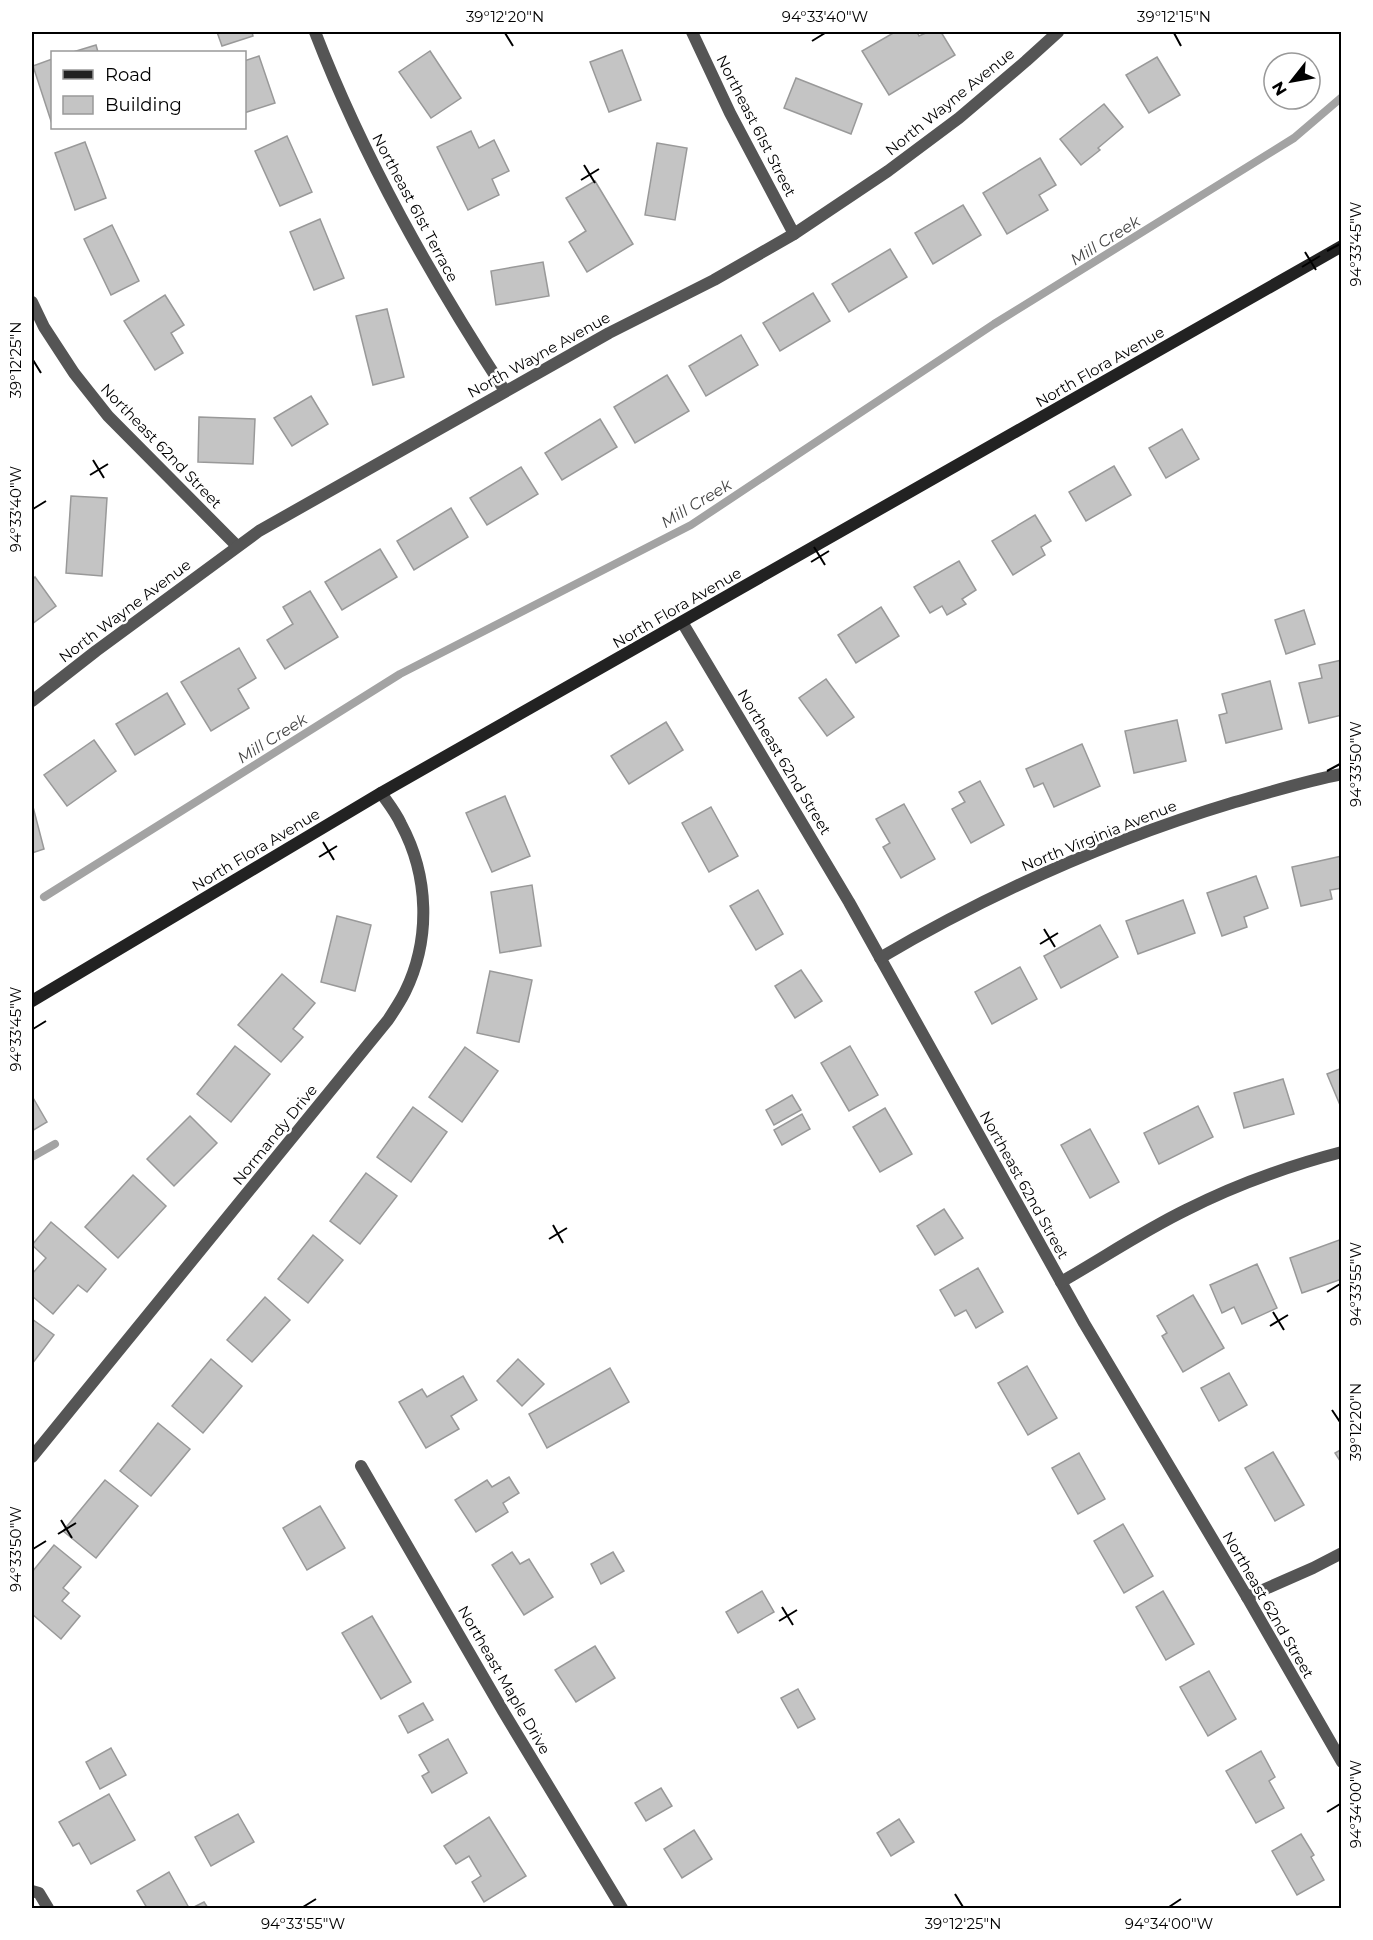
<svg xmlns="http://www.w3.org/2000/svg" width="1373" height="1940" font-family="Montserrat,sans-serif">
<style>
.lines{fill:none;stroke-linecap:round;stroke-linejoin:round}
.stream{stroke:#a3a3a3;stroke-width:8}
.building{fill:#c4c4c4;stroke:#999;stroke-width:1.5}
.street{stroke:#555;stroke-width:12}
.secondary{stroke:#222;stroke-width:12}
.ticks{fill:none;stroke:#000;stroke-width:2}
.labels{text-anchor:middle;stroke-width:5;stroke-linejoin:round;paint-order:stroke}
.street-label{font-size:15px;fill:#000;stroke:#fff}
.water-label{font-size:16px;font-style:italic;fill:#444;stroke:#fff}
.neatline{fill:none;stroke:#000;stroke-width:2}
.ticks-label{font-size:15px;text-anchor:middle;fill:#000}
</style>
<rect width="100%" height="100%" fill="#fff"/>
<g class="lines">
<g class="stream">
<path d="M44 897 400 674 691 525 994 324 1294 138 1342 97"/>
<path d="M32 1157 55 1144"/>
</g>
</g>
<g class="building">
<path d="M217 32H252L253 36 222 46Z"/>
<path d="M895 32H917L919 36 928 32H941L955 55 889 95 862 51Z"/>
<path d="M96 45 98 52H73Z"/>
<path d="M622 50 641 100 609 112 590 62Z"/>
<path d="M430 51 461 98 431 118 399 72Z"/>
<path d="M259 56 275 103 244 113V61Z"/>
<path d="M1157 57 1180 95 1149 113 1126 75Z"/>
<path d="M52 59V124L33 66Z"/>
<path d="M796 78 862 104 851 134 784 108Z"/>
<path d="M1104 104 1123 127 1098 148 1100 150 1081 165 1060 139Z"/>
<path d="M471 131 479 148 494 140 509 171 492 179 499 195 468 210 437 147Z"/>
<path d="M287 136 312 192 280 206 255 151Z"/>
<path d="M85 142 106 198 75 210 55 153Z"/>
<path d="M657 143 687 148 675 220 645 215Z"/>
<path d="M1040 158 1056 185 1039 195 1048 210 1007 234 983 193Z"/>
<path d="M595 181 633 244 587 272 569 242 586 231 566 198Z"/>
<path d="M963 205 981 235 933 264 915 233Z"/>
<path d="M320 219 344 278 314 290 290 232Z"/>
<path d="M112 225 139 281 111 295 84 239Z"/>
<path d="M890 249 907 277 849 312 832 284Z"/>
<path d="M543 262 549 296 496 305 491 271Z"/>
<path d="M813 293 830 321 780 351 763 323Z"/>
<path d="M165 295 184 325 171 333 183 353 155 370 124 321Z"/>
<path d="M387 309 404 377 373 385 356 316Z"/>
<path d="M741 335 758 365 706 396 689 366Z"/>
<path d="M667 375 689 411 635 443 614 407Z"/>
<path d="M311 396 328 424 292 446 274 418Z"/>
<path d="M199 417 255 419 253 464 198 462Z"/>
<path d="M600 419 617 447 562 480 545 453Z"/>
<path d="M1182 429 1199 459 1166 478 1149 448Z"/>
<path d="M1114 466 1131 495 1086 521 1069 492Z"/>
<path d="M521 467 538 494 487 525 470 498Z"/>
<path d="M71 496 107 498 102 576 66 573Z"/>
<path d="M451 508 468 537 414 570 397 541Z"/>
<path d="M1035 515 1051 541 1041 547 1045 555 1013 575 992 541Z"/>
<path d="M380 549 397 577 342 610 325 582Z"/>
<path d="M959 561 976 590 962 599 966 604 947 615 942 606 930 613 914 587Z"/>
<path d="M35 577 56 606 32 624V580Z"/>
<path d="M310 591 338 637 285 669 267 640 293 624 283 607Z"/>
<path d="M881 607 899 636 856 663 838 635Z"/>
<path d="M1304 610 1315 644 1286 654 1275 620Z"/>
<path d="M239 648 256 678 238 689 249 708 211 731 181 682Z"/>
<path d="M1342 660V715L1309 723 1299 683 1322 678 1319 665Z"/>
<path d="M826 679 854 717 827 736 799 698Z"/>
<path d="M1270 681 1282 729 1226 743 1219 715 1227 713 1222 694Z"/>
<path d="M167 693 185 724 135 755 116 724Z"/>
<path d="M1177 720 1186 761 1134 773 1125 731Z"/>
<path d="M666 722 683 750 629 784 611 756Z"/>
<path d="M94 740 116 771 67 806 44 775Z"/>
<path d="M1082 744 1100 786 1054 807 1043 783 1034 787 1026 769Z"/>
<path d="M980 781 1004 825 971 843 952 809 965 802 959 792Z"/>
<path d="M505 796 530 856 492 872 466 813Z"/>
<path d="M32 803 44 849 32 853Z"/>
<path d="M904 804 935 859 901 878 883 847 890 843 876 819Z"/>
<path d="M711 807 738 856 709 872 682 823Z"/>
<path d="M1342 856V888L1330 890 1332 899 1301 906 1292 867Z"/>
<path d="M1256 876 1268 908 1244 917 1247 927 1222 936 1207 893Z"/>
<path d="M532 885 541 946 500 953 491 892Z"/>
<path d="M758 890 783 934 756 950 730 906Z"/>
<path d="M1183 900 1195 933 1138 954 1126 921Z"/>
<path d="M337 916 371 925 355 991 321 982Z"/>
<path d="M1100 925 1118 957 1061 988 1044 956Z"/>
<path d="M1020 967 1037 999 992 1024 975 992Z"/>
<path d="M801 970 822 1001 795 1018 775 986Z"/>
<path d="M490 971 532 980 519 1042 477 1033Z"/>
<path d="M282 974 315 1003 293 1029 303 1037 281 1062 238 1025Z"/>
<path d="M235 1046 270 1074 231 1122 197 1094Z"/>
<path d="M850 1046 878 1095 849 1111 821 1063Z"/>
<path d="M465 1047 498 1071 462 1122 429 1097Z"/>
<path d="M1342 1068V1104L1340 1105 1327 1074Z"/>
<path d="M1283 1079 1294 1114 1244 1128 1234 1093Z"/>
<path d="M792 1095 801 1110 774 1125 766 1110Z"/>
<path d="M32 1096 47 1122 32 1131Z"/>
<path d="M1198 1106 1213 1137 1159 1164 1144 1133Z"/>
<path d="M413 1107 447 1132 411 1182 377 1157Z"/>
<path d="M885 1108 912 1154 880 1172 853 1127Z"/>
<path d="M802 1114 810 1129 782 1145 774 1130Z"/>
<path d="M190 1116 217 1143 174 1186 147 1159Z"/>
<path d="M1090 1129 1119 1182 1090 1198 1061 1145Z"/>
<path d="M366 1173 397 1196 360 1244 330 1221Z"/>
<path d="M133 1175 166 1206 118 1258 85 1227Z"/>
<path d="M944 1209 963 1238 935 1255 917 1226Z"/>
<path d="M51 1222 106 1269 87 1292 78 1285 53 1314 32 1296V1274L46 1258 32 1245Z"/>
<path d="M313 1235 343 1260 308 1303 278 1279Z"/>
<path d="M1342 1239V1279L1302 1293 1290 1258Z"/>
<path d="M1257 1264 1277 1308 1242 1324 1234 1307 1222 1313 1210 1285Z"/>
<path d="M978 1268 1003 1312 976 1328 966 1310 955 1316 940 1290Z"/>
<path d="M1193 1295 1224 1348 1183 1372 1162 1336 1167 1333 1157 1316Z"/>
<path d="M265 1297 290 1320 252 1362 227 1340Z"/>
<path d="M32 1319 54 1335 32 1364Z"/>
<path d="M211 1359 242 1386 203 1433 172 1406Z"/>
<path d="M518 1359 544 1384 522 1406 497 1381Z"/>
<path d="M1027 1366 1057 1418 1028 1435 998 1383Z"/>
<path d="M610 1368 629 1402 547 1448 529 1414Z"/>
<path d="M1229 1373 1247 1405 1219 1421 1201 1388Z"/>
<path d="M463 1376 477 1400 451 1416 459 1429 426 1448 399 1402 422 1389 427 1397Z"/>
<path d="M158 1423 190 1449 151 1496 120 1471Z"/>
<path d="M1342 1449V1464L1335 1453Z"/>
<path d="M1273 1452 1304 1505 1275 1521 1245 1468Z"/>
<path d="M1079 1453 1105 1499 1078 1514 1052 1468Z"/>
<path d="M509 1477 519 1493 503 1503 508 1512 476 1532 455 1500 487 1480 492 1487Z"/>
<path d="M105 1480 138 1506 96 1558 63 1531Z"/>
<path d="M320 1506 345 1548 307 1570 283 1528Z"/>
<path d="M1123 1524 1153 1576 1124 1593 1094 1541Z"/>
<path d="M54 1545 81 1567 63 1588 69 1593 62 1601 80 1616 61 1639 32 1614V1572Z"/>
<path d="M512 1552 520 1564 529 1559 553 1597 524 1615 492 1565Z"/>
<path d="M613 1552 624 1571 601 1584 591 1564Z"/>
<path d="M762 1591 774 1612 738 1633 726 1612Z"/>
<path d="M1163 1591 1194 1644 1166 1660 1136 1607Z"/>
<path d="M372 1616 411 1682 381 1699 342 1633Z"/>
<path d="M595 1646 615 1678 576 1702 555 1670Z"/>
<path d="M1209 1671 1236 1719 1208 1736 1180 1687Z"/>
<path d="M798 1689 815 1719 798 1728 781 1698Z"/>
<path d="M423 1703 433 1720 408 1733 399 1716Z"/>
<path d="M448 1739 467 1773 432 1793 422 1776 429 1772 419 1755Z"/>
<path d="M111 1748 126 1775 100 1789 86 1762Z"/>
<path d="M1261 1751 1275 1777 1269 1781 1284 1808 1256 1823 1226 1771Z"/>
<path d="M661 1788 672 1806 646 1821 635 1803Z"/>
<path d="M109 1794 135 1840 91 1864 79 1843 73 1846 59 1822Z"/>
<path d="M238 1814 254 1842 211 1866 195 1837Z"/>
<path d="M489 1817 526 1876 484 1902 472 1882 481 1876 469 1856 456 1864 444 1846Z"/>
<path d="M899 1819 914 1842 891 1856 877 1833Z"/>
<path d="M694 1830 712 1859 682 1878 664 1849Z"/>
<path d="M1301 1834 1314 1855 1311 1857 1324 1880 1297 1895 1272 1851Z"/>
<path d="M169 1872 189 1908H147L137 1891Z"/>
<path d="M204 1902 208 1908H192Z"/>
</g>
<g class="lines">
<g class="street">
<path d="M315 32C364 159 431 277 505 391"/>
<path d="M692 32 730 113 794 234"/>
<path d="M32 302 44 327 74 373 108 416 237 546"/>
<path d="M682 622 849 902 1084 1323 1247 1597 1342 1762"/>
<path d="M32 701 96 651 259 531 609 333 714 280 794 234 888 171 959 118 1026 61 1058 32"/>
<path d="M880 958C994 891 1109 840 1235 802 1270 792 1306 781 1342 774"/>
<path d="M1061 1282C1103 1258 1143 1231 1186 1210 1235 1185 1288 1166 1342 1152"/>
<path d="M32 1457 388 1020C394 1011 400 1002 405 992 431 939 429 876 401 824 396 813 388 803 381 793"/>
<path d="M361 1466 503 1711 622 1908"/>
<path d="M1247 1597 1313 1568 1342 1553"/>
<path d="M32 1891 39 1893 48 1908"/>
</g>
<path class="secondary" d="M32 1001 381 793 1342 246"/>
</g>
<path class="ticks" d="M505 33 513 46M1174 33 1181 46M812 41 825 33M584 165 595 183M581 180 599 169M1327 251 1340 244M1305 252 1316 270M1302 267 1320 256M33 360 41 373M93 460 104 478M90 475 108 464M33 509 46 501M814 547 825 565M811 562 829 551M1327 771 1340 764M323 842 334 860M319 857 337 846M1044 929 1055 947M1040 944 1058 933M33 1029 46 1021M553 1225 563 1243M549 1239 567 1228M1327 1292 1340 1284M1273 1312 1284 1330M1270 1326 1288 1315M1332 1410 1340 1422M61 1520 72 1538M58 1534 76 1523M33 1549 46 1541M782 1607 793 1625M779 1621 797 1610M1327 1812 1340 1804M955 1894 963 1907M303 1907 316 1899M1169 1907 1181 1899"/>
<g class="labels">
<g class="street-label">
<text transform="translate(950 102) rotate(-39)" y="5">North Wayne Avenue</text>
<text transform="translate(756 126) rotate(63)" y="5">Northeast 61st Street</text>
<text transform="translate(415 208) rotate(62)" y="5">Northeast 61st Terrace</text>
<text transform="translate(539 355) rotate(-29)" y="5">North Wayne Avenue</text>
<text transform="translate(1100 367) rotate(-30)" y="5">North Flora Avenue</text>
<text transform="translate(161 446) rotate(46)" y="5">Northeast 62nd Street</text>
<text transform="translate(677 608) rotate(-30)" y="5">North Flora Avenue</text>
<text transform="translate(125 611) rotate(-37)" y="5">North Wayne Avenue</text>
<text transform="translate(784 762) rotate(59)" y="5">Northeast 62nd Street</text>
<text transform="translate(1099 836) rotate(-22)" y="5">North Virginia Avenue</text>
<text transform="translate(256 850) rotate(-31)" y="5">North Flora Avenue</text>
<text transform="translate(275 1135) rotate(-51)" y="5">Normandy Drive</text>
<text transform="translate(1024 1185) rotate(61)" y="5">Northeast 62nd Street</text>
<text transform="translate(1268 1605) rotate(60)" y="5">Northeast 62nd Street</text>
<text transform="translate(504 1680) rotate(60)" y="5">Northeast Maple Drive</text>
</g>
<g class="water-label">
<text transform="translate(1105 240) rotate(-32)" y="6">Mill Creek</text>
<text transform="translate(696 503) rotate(-31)" y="6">Mill Creek</text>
<text transform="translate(272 738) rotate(-32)" y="6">Mill Creek</text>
</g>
</g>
<rect width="1373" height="1940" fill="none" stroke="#ffffff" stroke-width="66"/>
<rect x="51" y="51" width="195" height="78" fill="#ffffff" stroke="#999999" stroke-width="1.5"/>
<rect x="63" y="70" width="30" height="9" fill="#222222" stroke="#999999" stroke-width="1.5"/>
<text x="105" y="81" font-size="18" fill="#000000">Road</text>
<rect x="63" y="96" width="30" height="18" fill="#c4c4c4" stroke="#999999" stroke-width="1.5"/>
<text x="105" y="111" font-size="18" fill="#000000">Building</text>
<g transform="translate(1292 81) rotate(239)"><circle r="28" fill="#ffffff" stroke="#999999" stroke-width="1.5"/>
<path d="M0-4.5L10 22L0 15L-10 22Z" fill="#000000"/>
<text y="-9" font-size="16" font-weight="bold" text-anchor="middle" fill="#000000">N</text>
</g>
<rect x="33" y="33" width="1307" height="1874" class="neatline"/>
<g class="ticks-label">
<text x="505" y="22">39°12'20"N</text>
<text x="825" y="22">94°33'40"W</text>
<text x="1174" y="22">39°12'15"N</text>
<text transform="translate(1356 244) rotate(-90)" y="5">94°33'45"W</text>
<text transform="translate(16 360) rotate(-90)" y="5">39°12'25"N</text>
<text transform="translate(16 509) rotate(-90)" y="5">94°33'40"W</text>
<text transform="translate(1356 764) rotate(-90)" y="5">94°33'50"W</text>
<text transform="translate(16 1029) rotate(-90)" y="5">94°33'45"W</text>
<text transform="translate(1356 1284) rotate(-90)" y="5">94°33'55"W</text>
<text transform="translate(1356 1422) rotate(-90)" y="5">39°12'20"N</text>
<text transform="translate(16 1549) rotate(-90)" y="5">94°33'50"W</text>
<text transform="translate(1356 1804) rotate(-90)" y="5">94°34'00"W</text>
<text x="303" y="1929">94°33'55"W</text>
<text x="963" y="1929">39°12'25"N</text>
<text x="1169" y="1929">94°34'00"W</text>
</g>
</svg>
